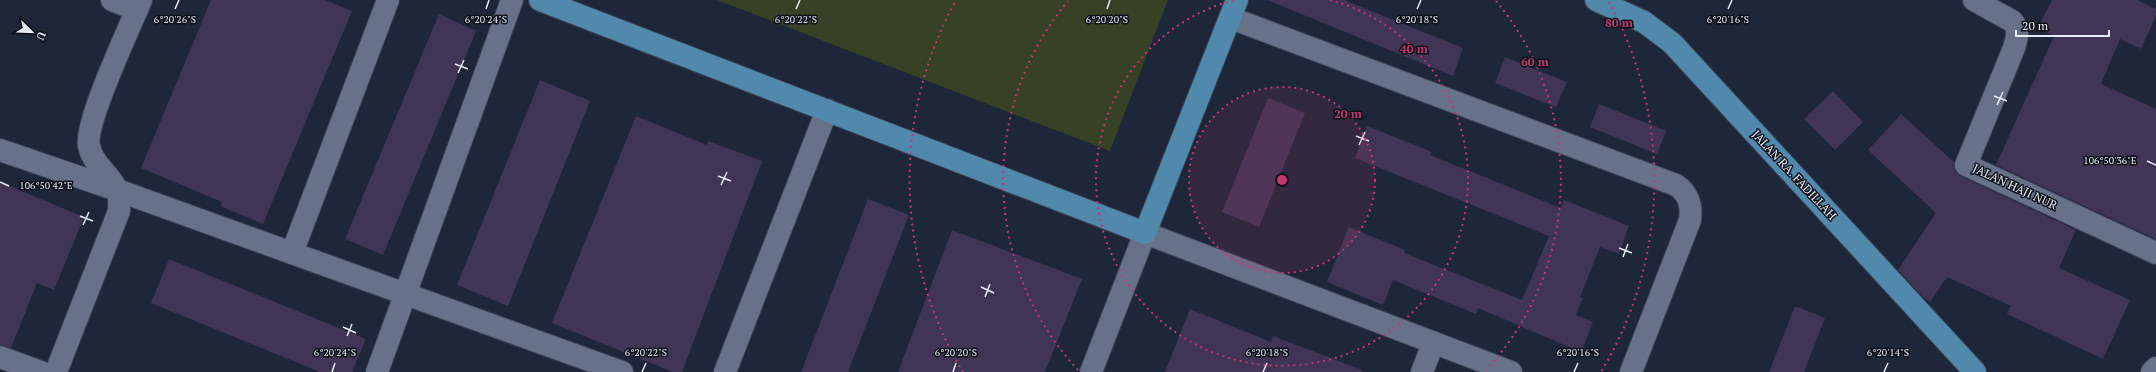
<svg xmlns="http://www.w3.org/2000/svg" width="2156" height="372" font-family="'PT Serif',serif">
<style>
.green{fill:#364125}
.building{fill:#403554}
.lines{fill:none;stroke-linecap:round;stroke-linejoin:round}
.minor-casing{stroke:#394050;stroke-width:24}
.major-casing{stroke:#394050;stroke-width:24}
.minor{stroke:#677188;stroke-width:22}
.major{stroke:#5089ab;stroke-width:22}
.ticks{fill:none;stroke:#e6ecf9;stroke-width:1.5}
.ring{fill:none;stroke:#c73873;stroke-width:2;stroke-dasharray:2 4}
.labels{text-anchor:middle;stroke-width:3;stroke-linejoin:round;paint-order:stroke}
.street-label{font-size:12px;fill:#e6ecf9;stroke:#0b0f18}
.ticks-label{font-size:10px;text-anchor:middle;fill:#e6ecf9;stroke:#0b0f18;stroke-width:3;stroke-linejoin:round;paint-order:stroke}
.centre{fill:#c73873;stroke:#0b0f18;stroke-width:2}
.ring-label{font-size:12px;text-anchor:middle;font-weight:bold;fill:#c73873;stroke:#0b0f18;stroke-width:3;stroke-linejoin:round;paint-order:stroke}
</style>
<rect width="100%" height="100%" fill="#1e2639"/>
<path class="green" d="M717 0H1168L1110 151Z"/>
<g class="building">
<path d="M211 0H325L352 11 263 224 220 206 222 202 141 168Z"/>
<path d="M1267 0H1344L1463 48 1453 76Z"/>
<path d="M2052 0H2137L2156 9V16L2141 49 2120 39 2101 84 2156 109V239L1996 165 2054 36 2038 28Z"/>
<path d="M439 14 476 31 383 255 345 239Z"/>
<path d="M1505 57 1567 82 1556 107 1495 83Z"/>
<path d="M540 80 590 101 508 306 457 285Z"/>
<path d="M1833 91 1863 122 1835 150 1804 119Z"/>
<path d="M1268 98 1305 113 1259 227 1222 212Z"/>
<path d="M1599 104 1666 131 1657 154 1590 127Z"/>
<path d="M1901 114 1954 162 1956 172 1960 176 2076 230 2059 268 2130 300 2103 359 2007 314 2011 306 1947 277 1930 302 1923 297 1898 270 1936 213 1868 150Z"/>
<path d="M636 116 707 145 708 141 762 161 682 372H673L552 323Z"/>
<path d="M1367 126 1432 152 1430 155 1561 208 1564 200 1629 226 1619 254 1600 247 1580 297 1583 298 1576 315 1593 322 1581 352 1478 308 1476 314 1393 280 1383 305 1327 282 1349 227 1405 250 1404 253 1522 300 1549 236 1355 158Z"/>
<path d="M0 182 84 217 54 290 37 283 11 348 0 345Z"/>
<path d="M868 199 909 215 848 372H801Z"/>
<path d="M952 230 1082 279 1045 372H898Z"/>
<path d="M169 259 366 339 352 372H320L151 303Z"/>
<path d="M1795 306 1825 318 1804 372H1769Z"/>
<path d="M1190 309 1271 342 1273 336 1362 370 1361 372H1165Z"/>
</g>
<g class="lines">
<defs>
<g id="minor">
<path d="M112 0 137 10"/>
<path d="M1974 0 2012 21C2020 30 2017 37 2014 48L1966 165 2156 253"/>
<path d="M1231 18 1676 185C1689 194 1692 205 1690 220L1631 372"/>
<path d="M0 150 117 190 622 372"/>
<path d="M292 253 388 0"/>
<path d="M0 357 41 372"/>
<path d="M56 372 119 211C119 204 120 196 117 190 110 174 93 165 89 146 84 123 130 27 141 0"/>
<path d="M377 372 512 0"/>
<path d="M725 372 827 110"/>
<path d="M1091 372 1145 233 1511 372"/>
<path d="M1422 372 1433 344"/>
<path d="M2152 372 2156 368"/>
</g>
<g id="major">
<path d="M540 0 1145 233 1237 0"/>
<path d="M1596 0 1644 22 1672 43 1975 372"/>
</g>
</defs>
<use href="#minor" class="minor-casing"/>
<use href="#major" class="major-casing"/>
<use href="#minor" class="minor"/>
<use href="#major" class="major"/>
</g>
<path class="ticks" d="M175 9 179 0M486 9 489 0M796 9 800 0M1107 9 1110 0M1417 9 1421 0M1728 9 1732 0M455 64 468 69M458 73 464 60M1994 96 2007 101M1997 105 2003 92M1356 136 1369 141M1359 145 1365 132M2147 161 2156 165M718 176 731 181M0 182 9 186M721 185 727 172M80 216 93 221M83 225 89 212M1619 248 1632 253M1623 257 1628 244M981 287 994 293M985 297 990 284M343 327 356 333M347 336 352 324M332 372 335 363M642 372 646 363M953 372 956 363M1263 372 1267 363M1574 372 1578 363M1884 372 1888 363"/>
<circle cx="1282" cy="180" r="93" fill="#c73873" fill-opacity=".12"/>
<g class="ring">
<circle cx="1282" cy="180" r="93"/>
<path d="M1330 0A186 186 0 1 1 1234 0"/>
<path d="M1078 370A279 279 0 0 1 1068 1M1496 1A279 279 0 0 1 1486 370"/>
<path d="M963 372A372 372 0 0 1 955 2M1609 2A372 372 0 0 1 1601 372"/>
</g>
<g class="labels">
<g class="street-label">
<text transform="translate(1794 175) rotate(47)" y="4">JALAN RA. FADILLAH</text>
<text transform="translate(2015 187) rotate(25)" y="4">JALAN HAJI NUR</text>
</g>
</g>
<g class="ticks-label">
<text x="175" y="23">6°20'26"S</text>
<text x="486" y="23">6°20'24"S</text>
<text x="796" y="23">6°20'22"S</text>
<text x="1107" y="23">6°20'20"S</text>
<text x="1417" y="23">6°20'18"S</text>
<text x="1728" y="23">6°20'16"S</text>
<text x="2110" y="164">106°50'36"E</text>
<text x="46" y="189">106°50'42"E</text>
<text x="335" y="356">6°20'24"S</text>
<text x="646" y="356">6°20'22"S</text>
<text x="956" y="356">6°20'20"S</text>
<text x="1267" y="356">6°20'18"S</text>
<text x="1578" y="356">6°20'16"S</text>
<text x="1888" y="356">6°20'14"S</text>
</g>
<circle cx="1282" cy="180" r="6" class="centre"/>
<g class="ring-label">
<text x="1619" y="27">80 m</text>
<text x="1414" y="53">40 m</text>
<text x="1535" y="66">60 m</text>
<text x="1348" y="118">20 m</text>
</g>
<g transform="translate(32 32) rotate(113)" stroke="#0b0f18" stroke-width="3" paint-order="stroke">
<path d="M0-3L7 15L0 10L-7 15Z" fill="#e6ecf9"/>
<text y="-6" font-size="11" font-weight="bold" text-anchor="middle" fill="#e6ecf9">U</text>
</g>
<path d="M2016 30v6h93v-6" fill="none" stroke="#e6ecf9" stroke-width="2"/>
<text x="2022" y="30" font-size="12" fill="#e6ecf9" stroke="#0b0f18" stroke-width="3" paint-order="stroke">20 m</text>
</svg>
